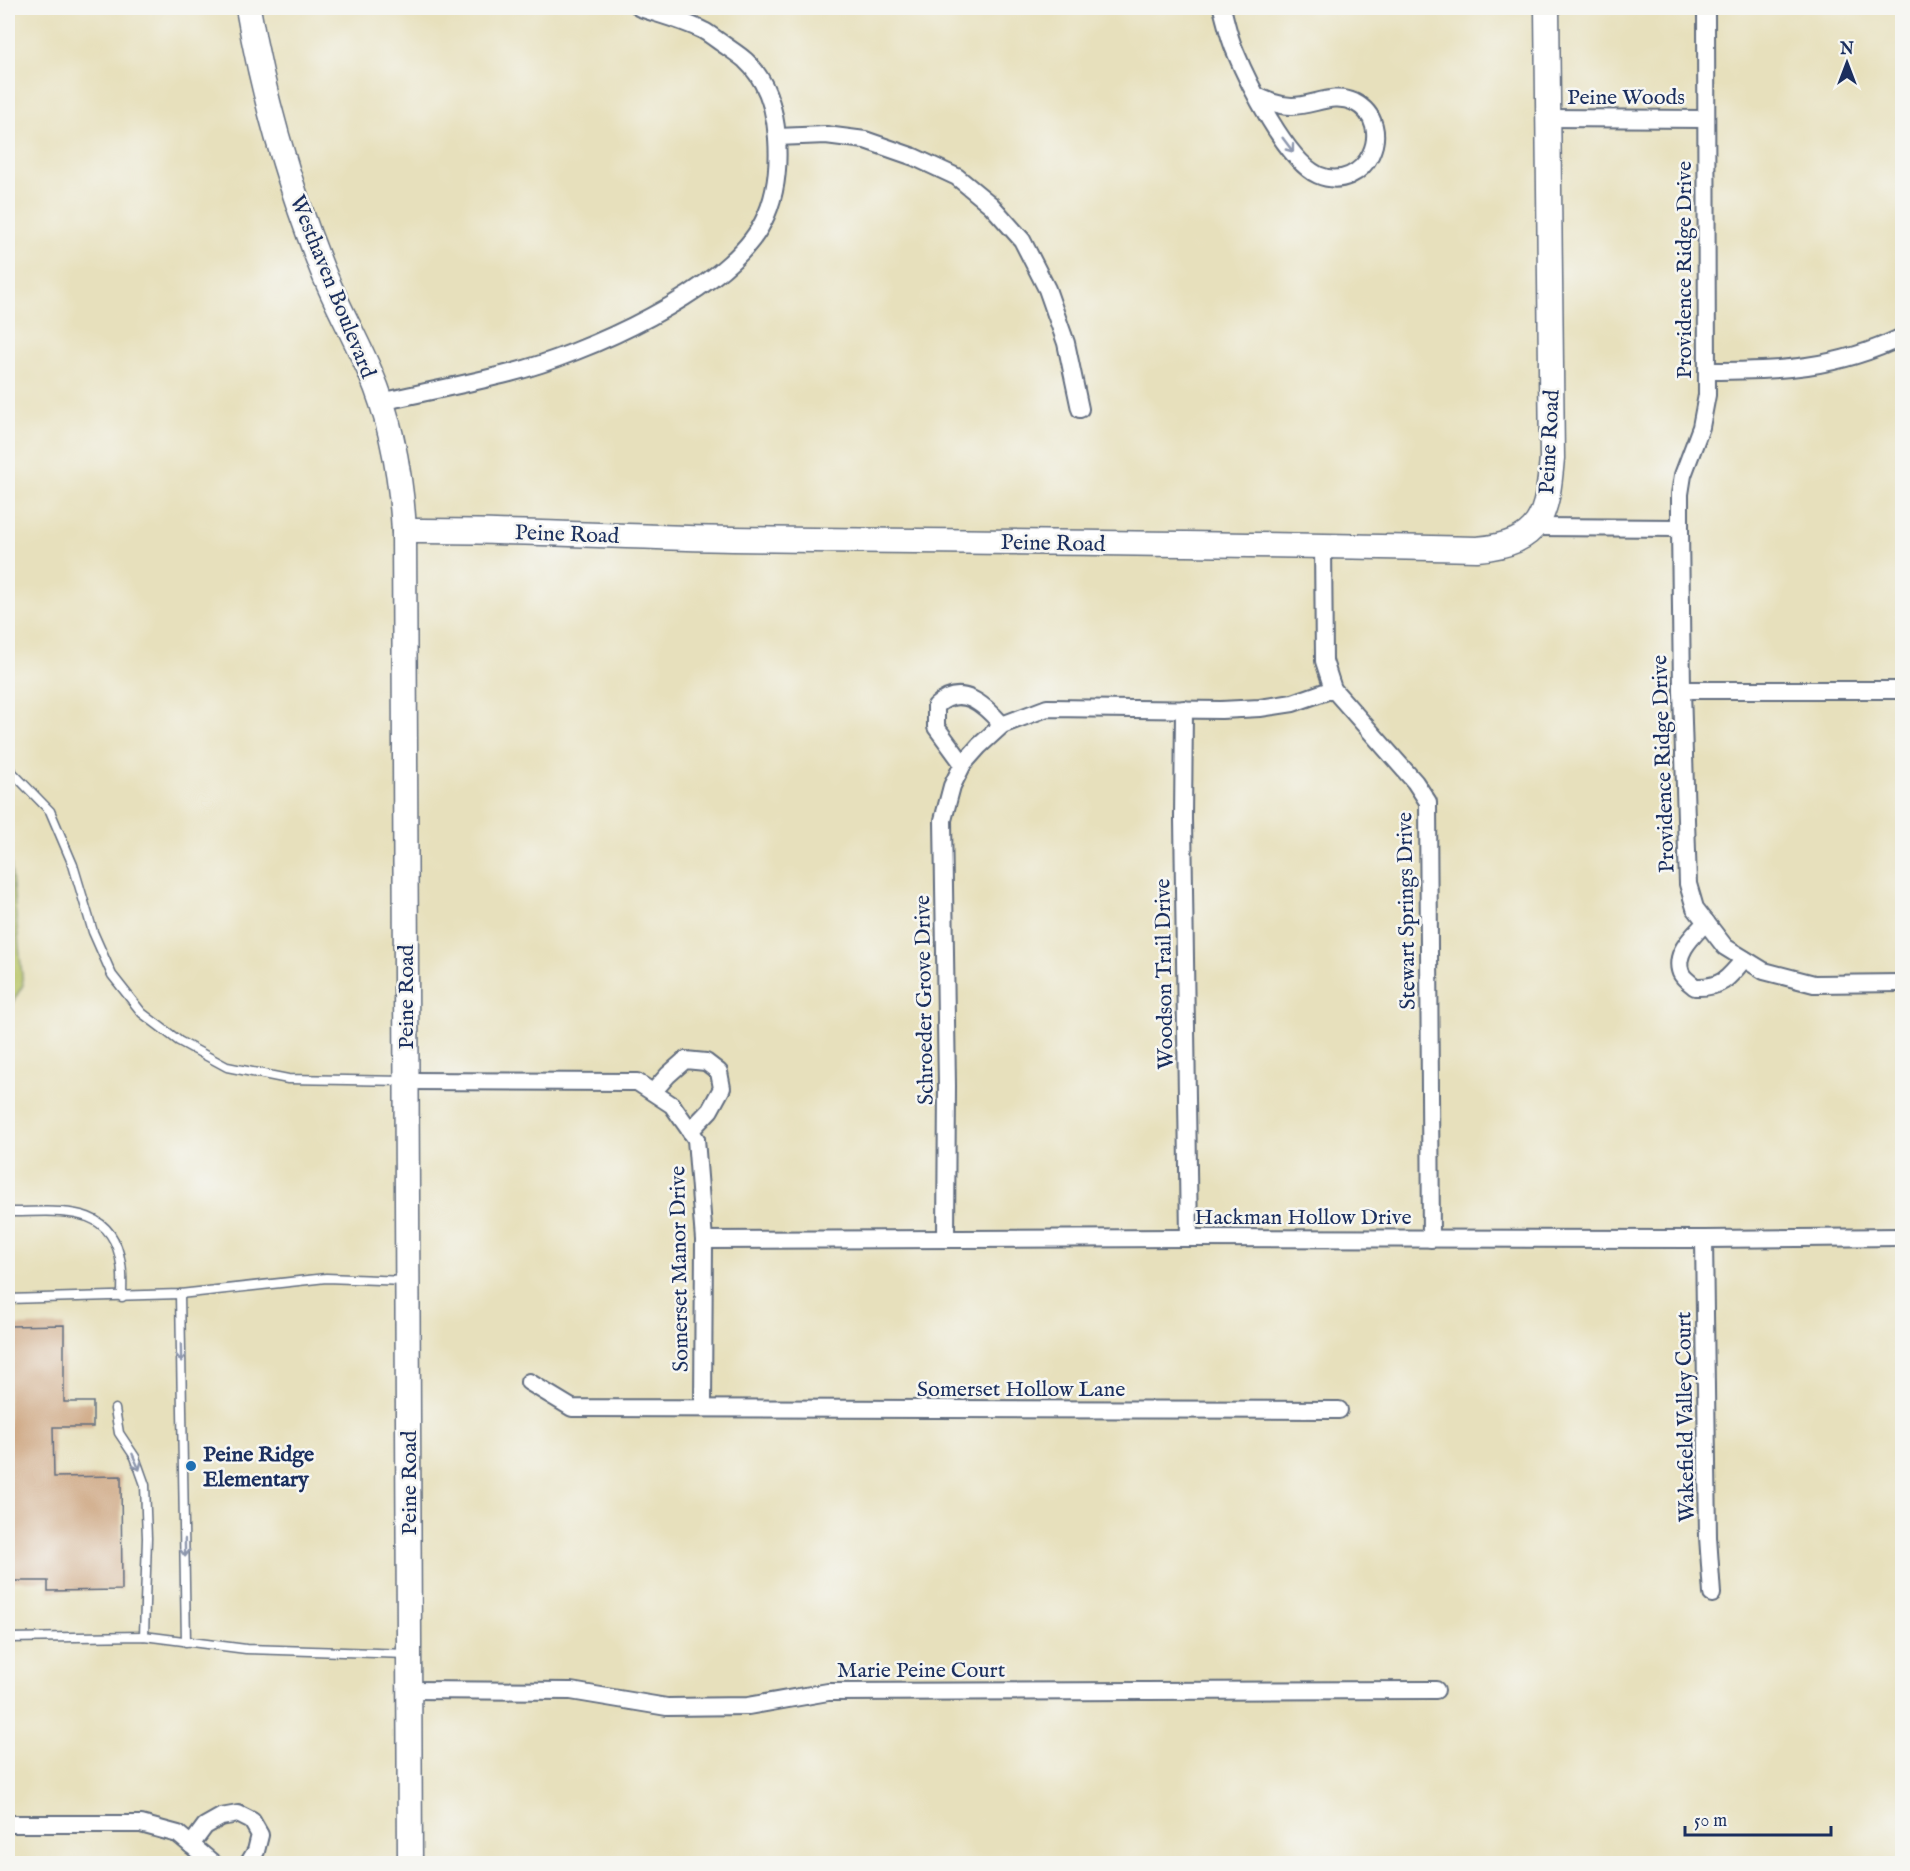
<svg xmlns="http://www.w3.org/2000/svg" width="1910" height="1871" font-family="'IM FELL English',serif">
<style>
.green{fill:#b8c567;stroke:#6a7a62;stroke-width:1.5}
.building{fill:#cfa985}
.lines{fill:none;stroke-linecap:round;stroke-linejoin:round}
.lane-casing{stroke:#626d7f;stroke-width:11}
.street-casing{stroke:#626d7f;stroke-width:20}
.secondary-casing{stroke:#626d7f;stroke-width:27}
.lane{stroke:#fff;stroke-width:8}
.street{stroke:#fff;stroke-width:16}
.secondary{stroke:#fff;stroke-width:24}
.oneway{stroke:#8d97ae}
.poi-dot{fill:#1f6fb2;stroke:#f6f6f2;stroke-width:2}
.labels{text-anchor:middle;stroke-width:5;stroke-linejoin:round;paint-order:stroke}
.street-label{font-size:22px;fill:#1b2f5e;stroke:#f6f6f2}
.poi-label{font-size:22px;font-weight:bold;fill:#1b2f5e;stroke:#f6f6f2;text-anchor:start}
</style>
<rect width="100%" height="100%" fill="#f6f6f2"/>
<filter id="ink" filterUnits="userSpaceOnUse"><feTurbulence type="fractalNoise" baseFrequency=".0167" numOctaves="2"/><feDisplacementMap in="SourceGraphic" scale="12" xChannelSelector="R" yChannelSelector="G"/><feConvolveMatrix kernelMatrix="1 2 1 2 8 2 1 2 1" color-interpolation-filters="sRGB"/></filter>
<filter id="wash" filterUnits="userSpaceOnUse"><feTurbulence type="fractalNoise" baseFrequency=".008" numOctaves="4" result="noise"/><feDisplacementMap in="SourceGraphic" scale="24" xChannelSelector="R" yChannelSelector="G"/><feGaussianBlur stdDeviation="1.35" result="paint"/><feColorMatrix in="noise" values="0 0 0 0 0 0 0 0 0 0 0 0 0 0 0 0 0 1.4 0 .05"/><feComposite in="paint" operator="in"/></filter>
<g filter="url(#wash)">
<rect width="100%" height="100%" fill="#e7e0bc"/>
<path class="green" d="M8 848H9L23 985 8 1010Z"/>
<g id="blocks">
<path class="building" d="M64 1325V1402H93V1427H53L54 1477 121 1476 122 1590 48 1591V1581H8V1326Z"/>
</g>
</g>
<g filter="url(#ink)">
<use href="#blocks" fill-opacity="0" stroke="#626d7f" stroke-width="1.5"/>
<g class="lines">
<defs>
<g id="lane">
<path d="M8 770 11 771 50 811 73 865 93 932 112 975 142 1013 179 1041 227 1067 288 1079 405 1081"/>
<path d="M8 1212C55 1213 112 1200 121 1264 123 1275 122 1286 122 1297"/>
<path d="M180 1294 186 1642"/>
<path d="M8 1299 180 1294 326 1278 405 1281"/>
<path d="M115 1409 119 1433 135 1457 145 1485 147 1538 144 1636"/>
<path d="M8 1638 144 1636 246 1649 408 1654"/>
</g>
<g id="street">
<path d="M1222 8C1226 22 1229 38 1235 51 1248 83 1287 161 1318 175 1365 195 1399 125 1354 102 1333 92 1313 106 1292 106 1279 106 1268 101 1257 96"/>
<path d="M1548 118 1705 119"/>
<path d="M777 137 826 135 865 140 914 157 957 177 991 205 1022 240 1047 289 1066 343 1080 409"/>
<path d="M1708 371C1779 371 1836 369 1902 337"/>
<path d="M381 402C424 392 467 384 510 373 582 355 729 291 763 222 776 197 779 166 777 138 775 110 767 80 745 60 738 54 730 49 723 44 717 40 711 35 704 31 685 21 661 15 640 8"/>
<path d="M1536 527 1680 528 1682 690 1688 884 1695 908 1725 947 1764 971 1814 984 1902 983"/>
<path d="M1680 528V494L1683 475 1701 427 1707 395 1706 8"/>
<path d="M1323 545 1324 661 1333 689 1415 782 1428 802 1431 1239"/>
<path d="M1682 690H1902"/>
<path d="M1184 709 1183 819 1189 1238"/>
<path d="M963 764 936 727V706C961 683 984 704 1002 725"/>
<path d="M1706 922C1694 935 1673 953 1681 973 1683 978 1690 983 1695 987 1721 988 1728 979 1744 959"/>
<path d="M405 1081 637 1082 672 1105 696 1139 704 1240 703 1408"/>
<path d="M653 1092 668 1075 685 1060 706 1062 719 1072 722 1088 710 1110 690 1131"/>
<path d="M946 1238 947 1086 943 820 952 786 963 764 979 746 1002 725 1047 708 1221 710 1260 708 1293 703 1333 689"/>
<path d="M1704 1239 1708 1537 1712 1594"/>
<path d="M704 1240 1189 1238 1704 1239 1902 1237"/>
<path d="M529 1382 572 1408 1339 1410"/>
<path d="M409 1690 571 1691 667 1707 748 1706 828 1692 1436 1690"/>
<path d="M8 1824H141L178 1834 214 1864"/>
<path d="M191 1845 205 1826 221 1817 238 1814 252 1821 260 1835 256 1851 248 1864"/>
</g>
<g id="secondary">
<path d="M248 8C263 96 289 185 322 269 336 304 355 337 370 372 392 422 401 476 404 531L410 1864"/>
<path d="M404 531C513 530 623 537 733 539 981 542 1229 543 1477 549 1542 543 1547 516 1552 458L1547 8"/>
</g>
</defs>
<use href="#lane" class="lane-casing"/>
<use href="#street" class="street-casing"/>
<use href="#secondary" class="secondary-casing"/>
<use href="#lane" class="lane"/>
<use href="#street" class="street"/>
<use href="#secondary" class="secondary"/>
</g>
<defs><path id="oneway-shaft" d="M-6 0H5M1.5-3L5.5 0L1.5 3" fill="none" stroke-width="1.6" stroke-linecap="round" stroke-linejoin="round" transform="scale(1.5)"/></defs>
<g class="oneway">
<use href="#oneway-shaft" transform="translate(1288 145) rotate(53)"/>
<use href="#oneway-shaft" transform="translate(181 1353) rotate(89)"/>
<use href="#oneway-shaft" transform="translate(136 1462) rotate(66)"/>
<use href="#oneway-shaft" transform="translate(185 1548) rotate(89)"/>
</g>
</g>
<circle class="poi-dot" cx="191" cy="1466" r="6"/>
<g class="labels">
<g class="street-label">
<text x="1626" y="104">Peine Woods</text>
<text transform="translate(1683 270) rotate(-90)" y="8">Providence Ridge Drive</text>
<text transform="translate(334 286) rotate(68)" y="8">Westhaven Boulevard</text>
<text transform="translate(1548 442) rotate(-87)" y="8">Peine Road</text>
<text transform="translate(567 533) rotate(2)" y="8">Peine Road</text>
<text transform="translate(1053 542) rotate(1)" y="8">Peine Road</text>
<text transform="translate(1662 764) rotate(-92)" y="8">Providence Ridge Drive</text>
<text transform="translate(1405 911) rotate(-91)" y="8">Stewart Springs Drive</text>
<text transform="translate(1163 974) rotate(-91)" y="8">Woodson Trail Drive</text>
<text transform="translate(405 997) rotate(-90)" y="8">Peine Road</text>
<text transform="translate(923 1000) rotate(-91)" y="8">Schroeder Grove Drive</text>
<text x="1303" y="1224">Hackman Hollow Drive</text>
<text transform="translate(678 1269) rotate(-91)" y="8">Somerset Manor Drive</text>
<text x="1021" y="1396">Somerset Hollow Lane</text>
<text transform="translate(1684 1417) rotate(-91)" y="8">Wakefield Valley Court</text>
<text transform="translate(408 1483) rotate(-90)" y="8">Peine Road</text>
<text x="921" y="1677">Marie Peine Court</text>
</g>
<g class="poi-label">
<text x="203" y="1461">Peine Ridge<tspan x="203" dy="25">Elementary</tspan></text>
</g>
</g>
<rect width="1910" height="1871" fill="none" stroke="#f6f6f2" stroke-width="30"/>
<g transform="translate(1847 63)" stroke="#f6f6f2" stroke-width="4.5" paint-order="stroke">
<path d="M0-4.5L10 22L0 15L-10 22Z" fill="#1b2f5e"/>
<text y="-9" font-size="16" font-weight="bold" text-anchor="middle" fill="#1b2f5e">N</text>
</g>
<path d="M1685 1826v9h146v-9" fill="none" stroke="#1b2f5e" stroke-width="3"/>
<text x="1694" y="1826" font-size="18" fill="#1b2f5e" stroke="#f6f6f2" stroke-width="4.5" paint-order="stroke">50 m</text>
</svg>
